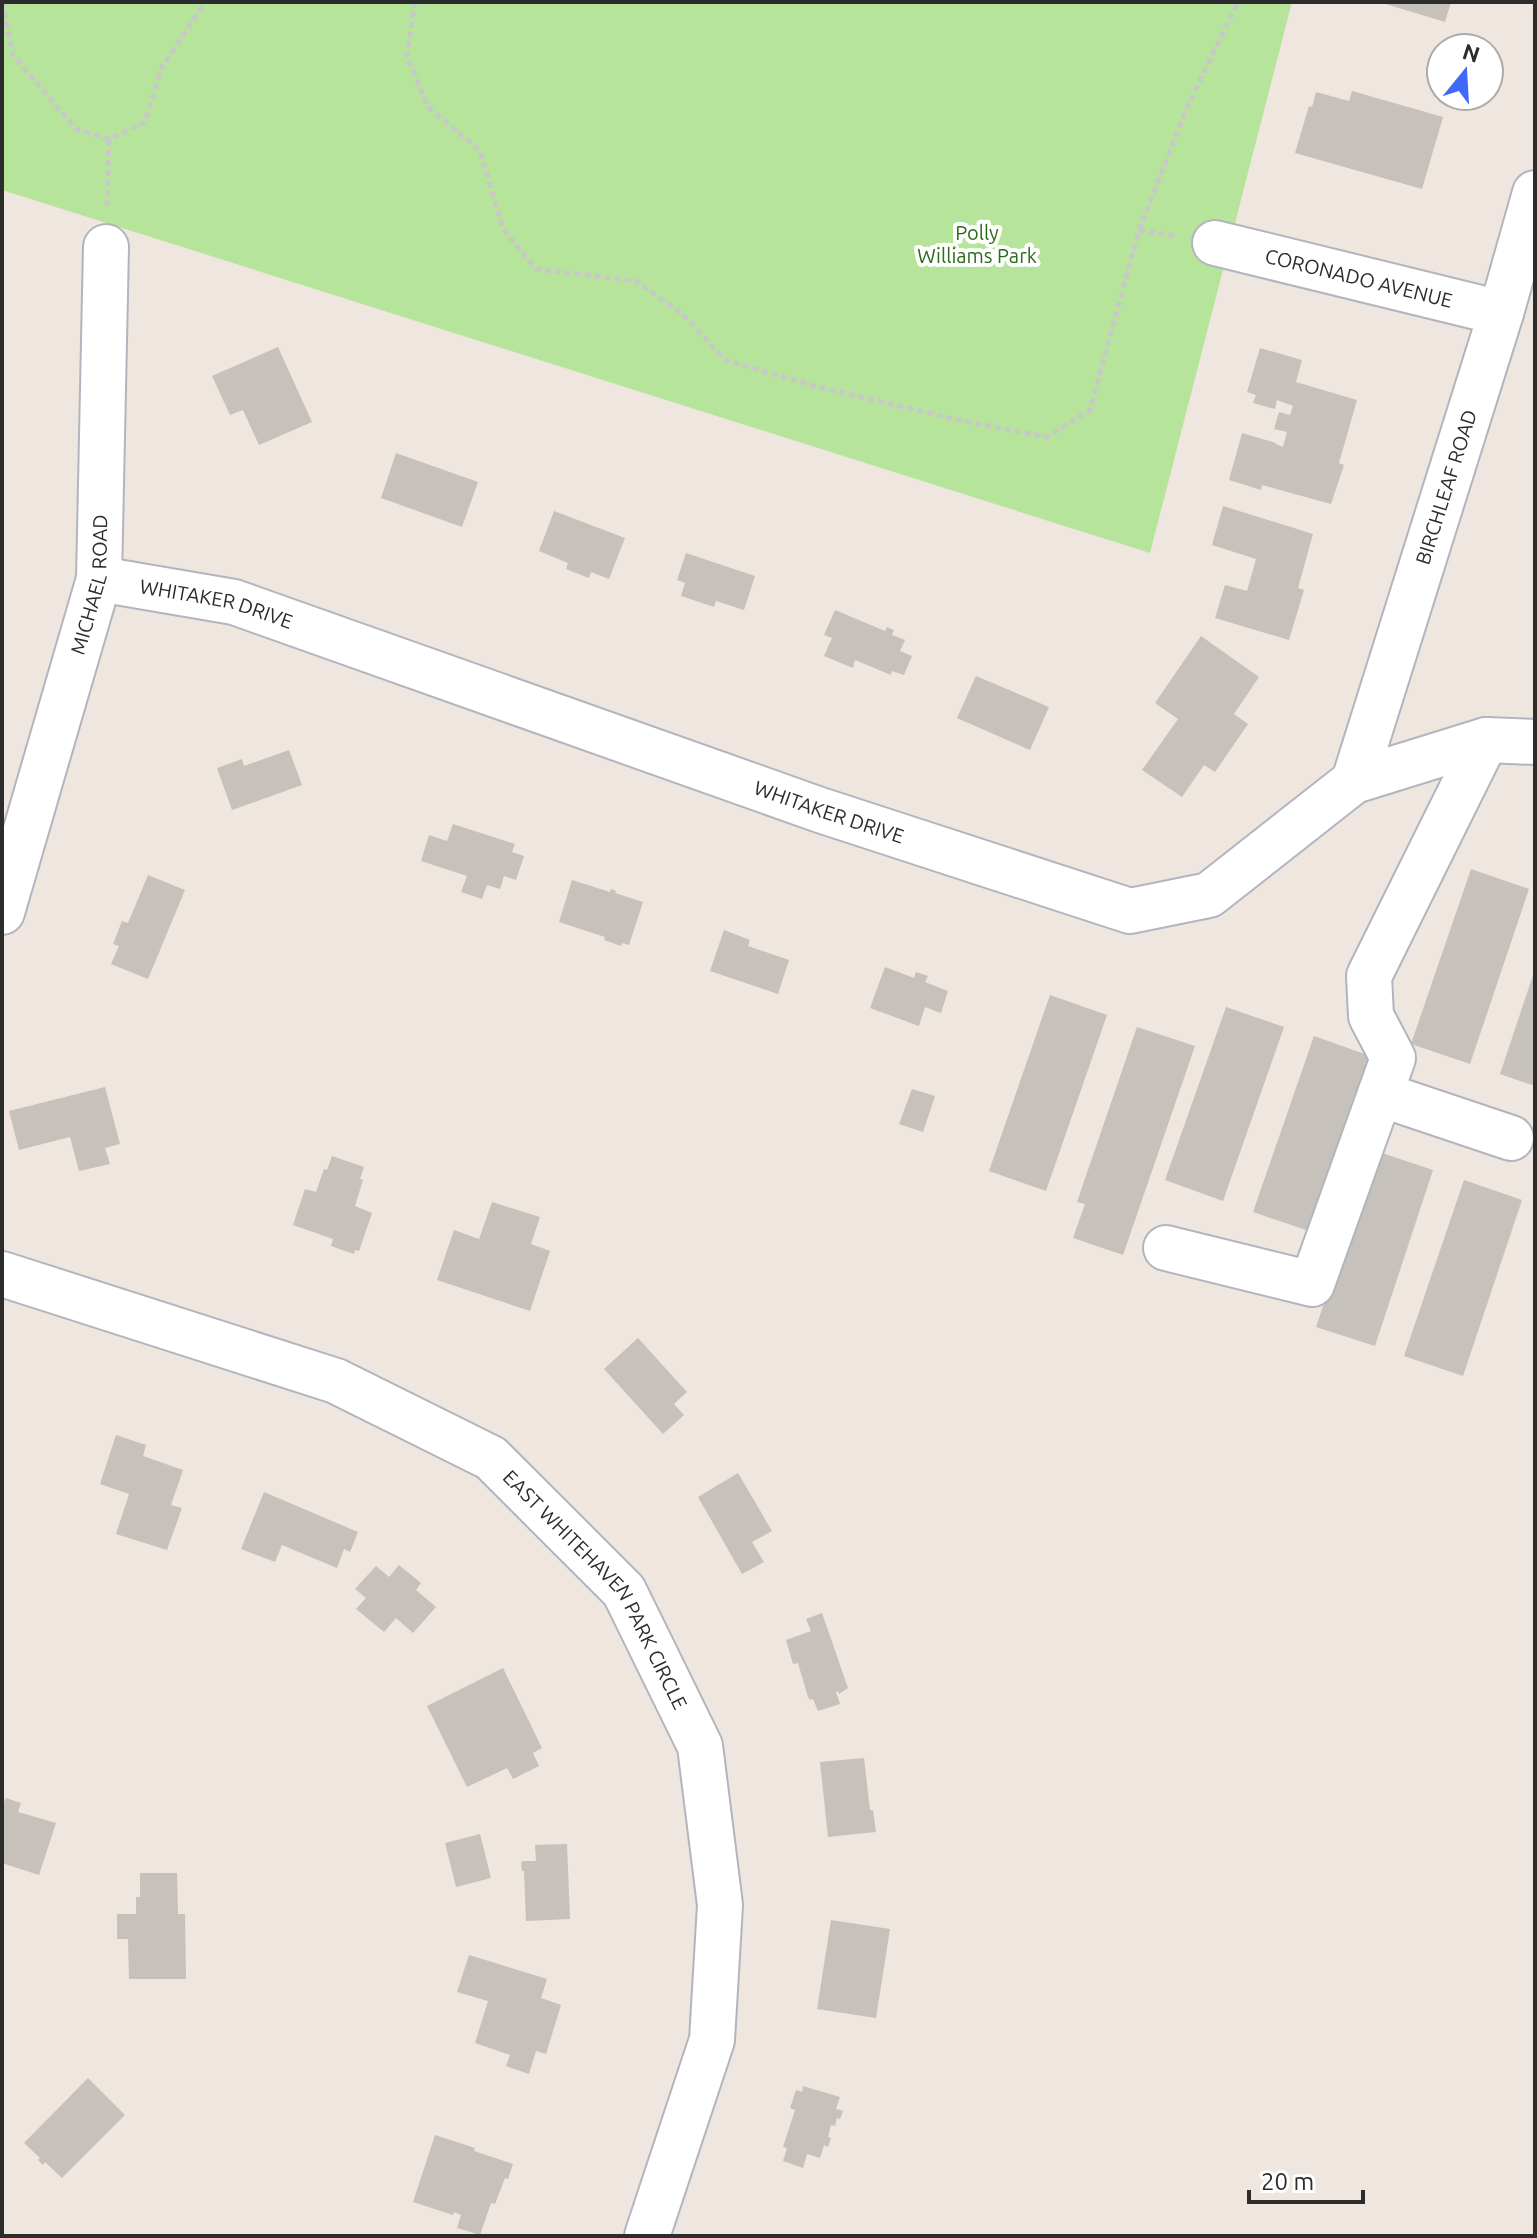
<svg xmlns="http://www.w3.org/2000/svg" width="1537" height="2238" font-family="Ubuntu,sans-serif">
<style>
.green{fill:#b7e49b}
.building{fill:#c6c1ba}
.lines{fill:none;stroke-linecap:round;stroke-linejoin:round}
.minor-casing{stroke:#b2b5bf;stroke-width:48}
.path{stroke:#c8c8c8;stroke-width:5;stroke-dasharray:6 4;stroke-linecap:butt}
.minor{stroke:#fff;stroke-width:44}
.labels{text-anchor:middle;stroke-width:8;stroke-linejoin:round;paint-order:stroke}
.park-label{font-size:20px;fill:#2e6a1b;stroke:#fff}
.street-label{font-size:20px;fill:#2c2c2c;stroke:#fff}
</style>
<rect width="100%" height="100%" fill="#eee6df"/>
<path class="green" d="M2 2H1292L1150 553 2 190Z"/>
<g class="building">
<path d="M1379 2H1451L1445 22Z"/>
<path d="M1352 91 1443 117 1422 189 1295 153 1309 106 1312 107 1316 92 1349 101Z"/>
<path d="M278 347 312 422 259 445 243 410 230 415 212 376Z"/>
<path d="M1260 348 1302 360 1296 382 1357 400 1339 463 1344 465 1331 504 1262 485 1261 490 1229 480 1242 433 1276 443V444L1283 447 1287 432 1274 429 1279 412 1290 415 1293 406 1277 400 1275 409 1253 403 1256 395 1247 392Z"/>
<path d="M396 453 478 482 462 527 381 498Z"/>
<path d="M1223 506 1313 534 1298 588 1304 590 1289 640 1215 618 1225 585 1247 591 1256 559 1212 545Z"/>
<path d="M554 511 625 538 609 579 591 572 589 578 566 569 568 563 539 551Z"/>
<path d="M686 553 755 576 744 610 716 601 714 607 681 596 685 583 677 580Z"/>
<path d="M835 610 885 631 887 627 894 630 892 635 905 640 900 651 912 656 904 675 892 671 891 675 855 660 853 668 824 656 832 638 824 635Z"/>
<path d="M1201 636 1259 677 1234 714 1248 724 1215 772 1204 765 1182 797 1142 770 1178 719 1155 703Z"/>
<path d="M976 676 1049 707 1030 750 957 718Z"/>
<path d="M289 750 302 785 232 810 217 768 242 759 244 766Z"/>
<path d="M453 824 515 844 512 852 524 856 516 880 504 876 500 889 487 885 482 899 461 892 467 876 421 861 429 835 447 841Z"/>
<path d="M1471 869 1529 889 1470 1064 1411 1044Z"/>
<path d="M148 875 185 890 148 979 111 964 119 946 113 944 122 921 128 923Z"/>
<path d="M572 880 610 892 611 889 616 891 615 893 643 902 629 945 622 943 621 946 604 940 605 937 559 922Z"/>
<path d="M724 930 750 940 748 946 789 960 778 994 710 971Z"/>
<path d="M885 967 914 978 916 972 928 976 925 982 948 991 941 1013 925 1007 919 1026 870 1008Z"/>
<path d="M1534 972H1535V1086L1500 1074Z"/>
<path d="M1050 995 1107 1015 1046 1191 989 1171Z"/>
<path d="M1226 1007 1284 1027 1223 1201 1165 1180Z"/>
<path d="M1137 1027 1195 1046 1123 1255 1073 1238 1085 1204 1077 1202Z"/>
<path d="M1314 1036 1373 1057 1312 1232 1253 1212Z"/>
<path d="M105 1087 120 1144 105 1148 110 1164 79 1171 70 1137 19 1150 9 1111Z"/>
<path d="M912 1089 935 1096 923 1132 899 1124Z"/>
<path d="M1376 1151 1433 1170 1375 1346 1316 1327Z"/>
<path d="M332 1156 364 1167 360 1179 363 1180 355 1206 372 1213 359 1251 355 1250 354 1254 331 1246 333 1239 293 1225 305 1189 316 1192 324 1169 327 1170Z"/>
<path d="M1464 1180 1522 1200 1463 1376 1404 1356Z"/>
<path d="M492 1202 540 1217 531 1244 550 1251 530 1311 437 1280 454 1230 479 1239Z"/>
<path d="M638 1338 687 1392 674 1404 684 1415 663 1434 604 1369Z"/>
<path d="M116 1435 146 1445 143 1456 183 1470 171 1505 182 1508 167 1550 116 1534 129 1494 100 1484Z"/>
<path d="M738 1473 772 1531 752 1542 764 1562 742 1574 698 1497Z"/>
<path d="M264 1492 358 1532 350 1552 344 1549 337 1568 282 1545 275 1562 241 1549Z"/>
<path d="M399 1565 421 1583 416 1590 436 1607 413 1633 396 1618 384 1632 356 1609 366 1598 355 1589 376 1566 389 1577Z"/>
<path d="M822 1613 848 1688 839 1694 838 1691 836 1692 840 1704 818 1711 813 1699 810 1700 808 1697 798 1663 793 1664 786 1640 811 1631 806 1619Z"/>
<path d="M503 1668 542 1748 533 1753 539 1766 513 1779 507 1768 467 1787 427 1706Z"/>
<path d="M864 1758 870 1810H873L876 1832 828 1837 820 1762Z"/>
<path d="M6 1798 21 1803 18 1812 56 1823 39 1875 2 1863V1806Z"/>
<path d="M480 1834 491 1878 456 1887 445 1843Z"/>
<path d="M567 1844 570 1919 526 1921 524 1871H522L521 1863 523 1861H536L535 1845Z"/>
<path d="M140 1873H177L178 1914H185L186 1979H129L128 1939H117V1914H136V1897H140Z"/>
<path d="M831 1920 890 1929 876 2018 817 2009Z"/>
<path d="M469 1955 547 1979 541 1998 561 2005 546 2054 536 2051 529 2074 506 2066 510 2055 475 2043 488 2001 457 1992Z"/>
<path d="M88 2078 125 2115 62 2178 45 2162 43 2165 38 2160 40 2158 24 2143Z"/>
<path d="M803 2086 840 2097 836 2109 843 2111 840 2119 837 2118 835 2126 831 2125 828 2137 831 2138 828 2147 824 2145 820 2158 807 2154 803 2168 783 2161 787 2148 783 2147 795 2110 790 2108 796 2090 802 2092Z"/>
<path d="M435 2135 475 2148 474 2151 513 2164 508 2179 505 2178 495 2204 491 2203 480 2235 457 2228 461 2215 454 2212 453 2215 413 2202Z"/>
</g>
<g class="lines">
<defs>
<g id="minor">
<path id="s1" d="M1215 243 1501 313"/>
<path id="s2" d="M99 579 234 602 820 810 1130 911 1209 895 1354 781 1486 740 1535 742"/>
<path id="s3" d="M1354 781 1501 313 1535 193"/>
<path id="s4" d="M2 912 99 579 106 247"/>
<path d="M1380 1094 1511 1138"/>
<path d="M1166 1248 1312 1284 1393 1058 1371 1016 1369 976 1486 740"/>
<path id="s5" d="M2 1274 336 1381 491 1458 624 1591 700 1746 720 1905 712 2040 647 2236"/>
</g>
</defs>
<use href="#minor" class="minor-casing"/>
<g class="path">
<path d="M2 2 13 55 76 129 109 139 145 122 162 67 205 2"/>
<path d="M415 2 407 56 428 107 480 151 503 229 536 269 636 281 683 314 725 360 815 386 954 419 1047 437 1090 410 1139 230 1188 105 1238 2"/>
<path d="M107 206 109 139"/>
<path d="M1139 230 1177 236"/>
</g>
<use href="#minor" class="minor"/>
</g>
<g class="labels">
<g class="park-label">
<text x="977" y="240">Polly<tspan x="977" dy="23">Williams Park</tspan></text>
</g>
<g class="street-label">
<text dy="7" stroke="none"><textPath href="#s1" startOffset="148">CORONADO AVENUE</textPath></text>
<text dy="7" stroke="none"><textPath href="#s3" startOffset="308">BIRCHLEAF ROAD</textPath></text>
<text dy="7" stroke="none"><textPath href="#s4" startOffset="340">MICHAEL ROAD</textPath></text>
<text dy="7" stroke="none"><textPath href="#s2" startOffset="120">WHITAKER DRIVE</textPath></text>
<text dy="7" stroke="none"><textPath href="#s2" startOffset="768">WHITAKER DRIVE</textPath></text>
<text dy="7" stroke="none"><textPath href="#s5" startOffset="694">EAST WHITEHAVEN PARK CIRCLE</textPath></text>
</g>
</g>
<rect width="1537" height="2238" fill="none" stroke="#2c2c2c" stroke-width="8"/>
<g transform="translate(1465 72) rotate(18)"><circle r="38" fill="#ffffff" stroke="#ababab" stroke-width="2"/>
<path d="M0-6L14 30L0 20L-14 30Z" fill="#3f69fa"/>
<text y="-12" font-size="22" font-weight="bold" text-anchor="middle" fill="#2c2c2c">N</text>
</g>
<path d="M1249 2190v12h114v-12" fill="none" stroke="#2c2c2c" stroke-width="4"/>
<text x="1261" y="2190" font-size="24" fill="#2c2c2c" stroke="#ffffff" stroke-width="6" paint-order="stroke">20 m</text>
</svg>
